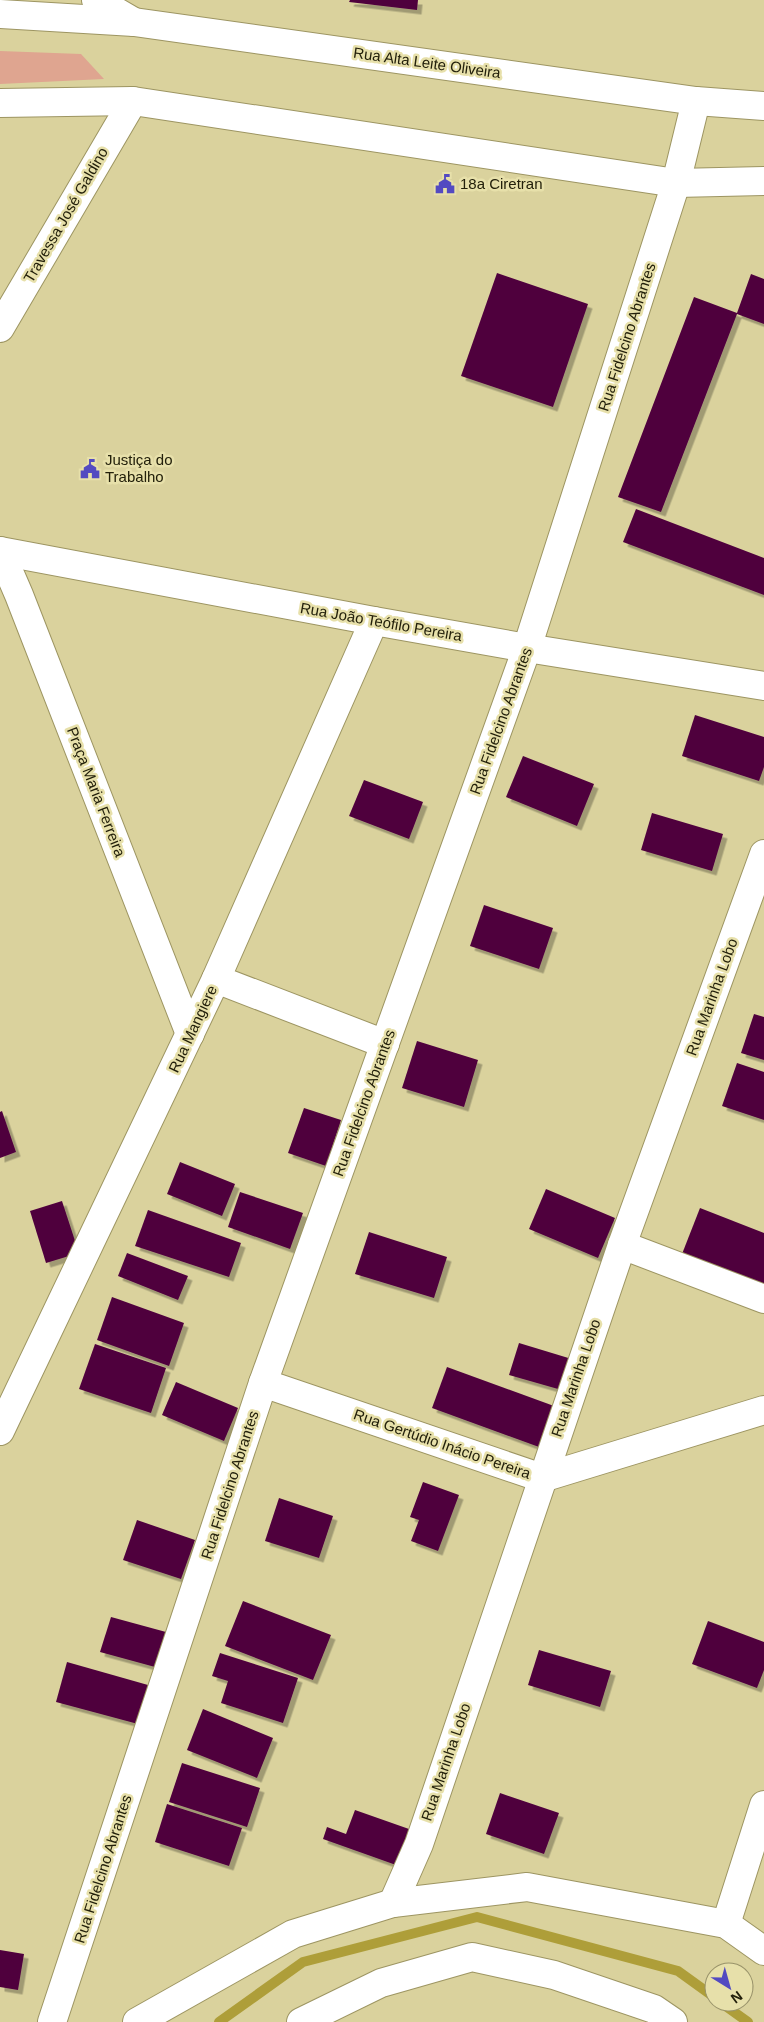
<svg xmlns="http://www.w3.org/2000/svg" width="764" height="2022" font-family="Arial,sans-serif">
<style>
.green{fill:#dfa590}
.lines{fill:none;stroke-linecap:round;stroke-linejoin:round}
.stream{stroke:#ae9e39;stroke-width:10}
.building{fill:#50053e;filter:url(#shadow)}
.minor-casing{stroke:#9d9562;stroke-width:30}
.tertiary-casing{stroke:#9d9562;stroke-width:30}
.secondary-casing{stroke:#9d9562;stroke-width:30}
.minor{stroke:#fff;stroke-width:28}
.tertiary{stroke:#fff;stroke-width:28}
.secondary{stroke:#fff;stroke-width:28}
.labels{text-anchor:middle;stroke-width:5;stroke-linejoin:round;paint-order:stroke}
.street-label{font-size:15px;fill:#23200b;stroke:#e7e0aa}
.poi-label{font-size:15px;fill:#23200b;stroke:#e7e0aa;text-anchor:start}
</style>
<defs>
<filter id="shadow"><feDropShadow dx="4.5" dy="4.5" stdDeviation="0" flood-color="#0004"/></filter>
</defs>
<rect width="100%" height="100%" fill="#dad29d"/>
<path class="green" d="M0 51 81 54 104 79 0 84Z"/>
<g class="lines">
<g class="stream">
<path d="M720 2002 748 2022"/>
<path d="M219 2022 303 1962 477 1917 678 1971 714 1997"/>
</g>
</g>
<g class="building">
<path d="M350 0H418L417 10 349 2Z"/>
<path d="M497 273 588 304 553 407 461 376Z"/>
<path d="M751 274 764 279V324L737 314 661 512 618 497 694 297 737 313Z"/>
<path d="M636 509 764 558V595L623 542Z"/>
<path d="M695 715 764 737V767L759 781 682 756Z"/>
<path d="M523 756 594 784 577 826 506 797Z"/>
<path d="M364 780 423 802 409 839 349 816Z"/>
<path d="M652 813 723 834 712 871 641 850Z"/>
<path d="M484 905 553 928 539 969 470 946Z"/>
<path d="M754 1014 764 1017V1060L741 1053Z"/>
<path d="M417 1041 478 1060 464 1107 402 1088Z"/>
<path d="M737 1063 764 1072V1120L722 1106Z"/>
<path d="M304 1108 341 1120 326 1166 288 1153Z"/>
<path d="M2 1111 16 1152 0 1158V1112Z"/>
<path d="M180 1162 235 1184 222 1216 167 1194Z"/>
<path d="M546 1189 615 1218 598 1258 529 1229Z"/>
<path d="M240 1192 303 1213 290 1249 228 1227Z"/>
<path d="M62 1201 79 1253 46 1263 30 1211Z"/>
<path d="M700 1208 764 1233V1286L682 1254Z"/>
<path d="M148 1210 241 1243 229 1277 135 1246Z"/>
<path d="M369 1232 447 1257 434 1298 355 1274Z"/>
<path d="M127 1253 188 1276 178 1300 118 1276Z"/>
<path d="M112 1297 184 1323 169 1366 97 1340Z"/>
<path d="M519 1343 575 1360 565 1391 509 1375Z"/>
<path d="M95 1344 166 1368 151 1413 79 1389Z"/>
<path d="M447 1367 554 1406 539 1447 432 1408Z"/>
<path d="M176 1382 238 1408 224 1441 162 1415Z"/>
<path d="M423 1482 459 1495 438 1551 411 1541 419 1520 410 1517Z"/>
<path d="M279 1498 333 1516 319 1558 265 1541Z"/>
<path d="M137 1520 195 1540 181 1579 123 1560Z"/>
<path d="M243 1601 331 1635 313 1680 225 1646Z"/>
<path d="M111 1617 166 1632 155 1667 100 1652Z"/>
<path d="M708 1621 764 1642V1670L757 1688 692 1664Z"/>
<path d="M539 1650 611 1671 600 1707 528 1685Z"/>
<path d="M220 1653 298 1678 283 1723 221 1703 228 1681 212 1676Z"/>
<path d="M67 1662 148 1685 138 1724 56 1702Z"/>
<path d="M203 1709 273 1738 257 1778 187 1750Z"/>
<path d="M182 1763 260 1788 247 1827 169 1802Z"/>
<path d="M500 1793 559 1813 544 1854 486 1834Z"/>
<path d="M167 1804 242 1828 229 1866 155 1842Z"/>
<path d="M355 1810 409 1829 396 1865 323 1839 327 1827 346 1834Z"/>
<path d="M0 1950 24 1954 18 1990 0 1987Z"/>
</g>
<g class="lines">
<defs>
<g id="minor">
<path d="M96 0 134 22"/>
<path d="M0 328 133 101"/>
<path d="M0 551 374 621 527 648 764 686"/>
<path d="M0 551 19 595 190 1034"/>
<path d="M216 979 385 1044"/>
<path d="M622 1245 764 1299"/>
<path d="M263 1383 542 1478 764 1410"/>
<path d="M0 1431 216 979 374 621"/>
<path d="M393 1903 419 1844 622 1245 764 854"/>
<path d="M726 1924 764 1805"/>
<path d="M52 2022 263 1383 527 648 676 183"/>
</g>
<g id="tertiary">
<path d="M137 2022 293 1934 393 1903 527 1887 726 1924 764 1951"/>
<path d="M301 2022 381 1983 472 1957 554 1975 654 2009 673 2022"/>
</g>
<g id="secondary">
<path d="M0 14 134 22 696 101 764 106"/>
<path d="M0 103 133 101 676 183 764 181"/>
<path d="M676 183 696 101"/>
</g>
</defs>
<use href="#minor" class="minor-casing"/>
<use href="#tertiary" class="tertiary-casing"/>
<use href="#secondary" class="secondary-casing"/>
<use href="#minor" class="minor"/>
<use href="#tertiary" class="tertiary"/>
<use href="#secondary" class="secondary"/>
</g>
<defs>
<symbol id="civic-bare" viewBox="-9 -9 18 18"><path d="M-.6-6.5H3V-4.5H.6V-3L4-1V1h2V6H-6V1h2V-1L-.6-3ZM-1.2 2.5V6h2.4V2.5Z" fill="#534ac1" stroke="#e7e0aa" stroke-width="2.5" paint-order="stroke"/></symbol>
</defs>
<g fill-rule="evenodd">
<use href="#civic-bare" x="431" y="170" width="28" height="28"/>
<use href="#civic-bare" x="76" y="455" width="28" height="28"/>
</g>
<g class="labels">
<g class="street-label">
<text transform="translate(427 63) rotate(8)" y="5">Rua Alta Leite Oliveira</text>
<text transform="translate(66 215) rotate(-60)" y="5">Travessa José Galdino</text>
<text transform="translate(627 337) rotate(-72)" y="5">Rua Fidelcino Abrantes</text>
<text transform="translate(381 622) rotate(10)" y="5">Rua João Teófilo Pereira</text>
<text transform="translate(501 721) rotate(-70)" y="5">Rua Fidelcino Abrantes</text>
<text transform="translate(96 792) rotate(69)" y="5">Praça Maria Ferreira</text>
<text transform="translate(712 997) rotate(-70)" y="5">Rua Marinha Lobo</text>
<text transform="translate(193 1029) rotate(-65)" y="5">Rua Mangiere</text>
<text transform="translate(364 1103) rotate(-70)" y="5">Rua Fidelcino Abrantes</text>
<text transform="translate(576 1378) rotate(-71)" y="5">Rua Marinha Lobo</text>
<text transform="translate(442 1444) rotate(19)" y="5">Rua Gertúdio Inácio Pereira</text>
<text transform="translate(230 1485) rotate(-72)" y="5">Rua Fidelcino Abrantes</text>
<text transform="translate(446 1762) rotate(-71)" y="5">Rua Marinha Lobo</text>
<text transform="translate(103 1869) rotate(-72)" y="5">Rua Fidelcino Abrantes</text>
</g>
<g class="poi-label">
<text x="460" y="189">18a Ciretran</text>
<text x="105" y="465">Justiça do<tspan x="105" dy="17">Trabalho</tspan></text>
</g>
</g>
<g transform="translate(729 1987) rotate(143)"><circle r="24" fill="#e7e0aa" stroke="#99936a"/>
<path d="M0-4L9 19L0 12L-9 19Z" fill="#534ac1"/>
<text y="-8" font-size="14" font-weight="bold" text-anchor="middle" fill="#23200b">N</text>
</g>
</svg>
